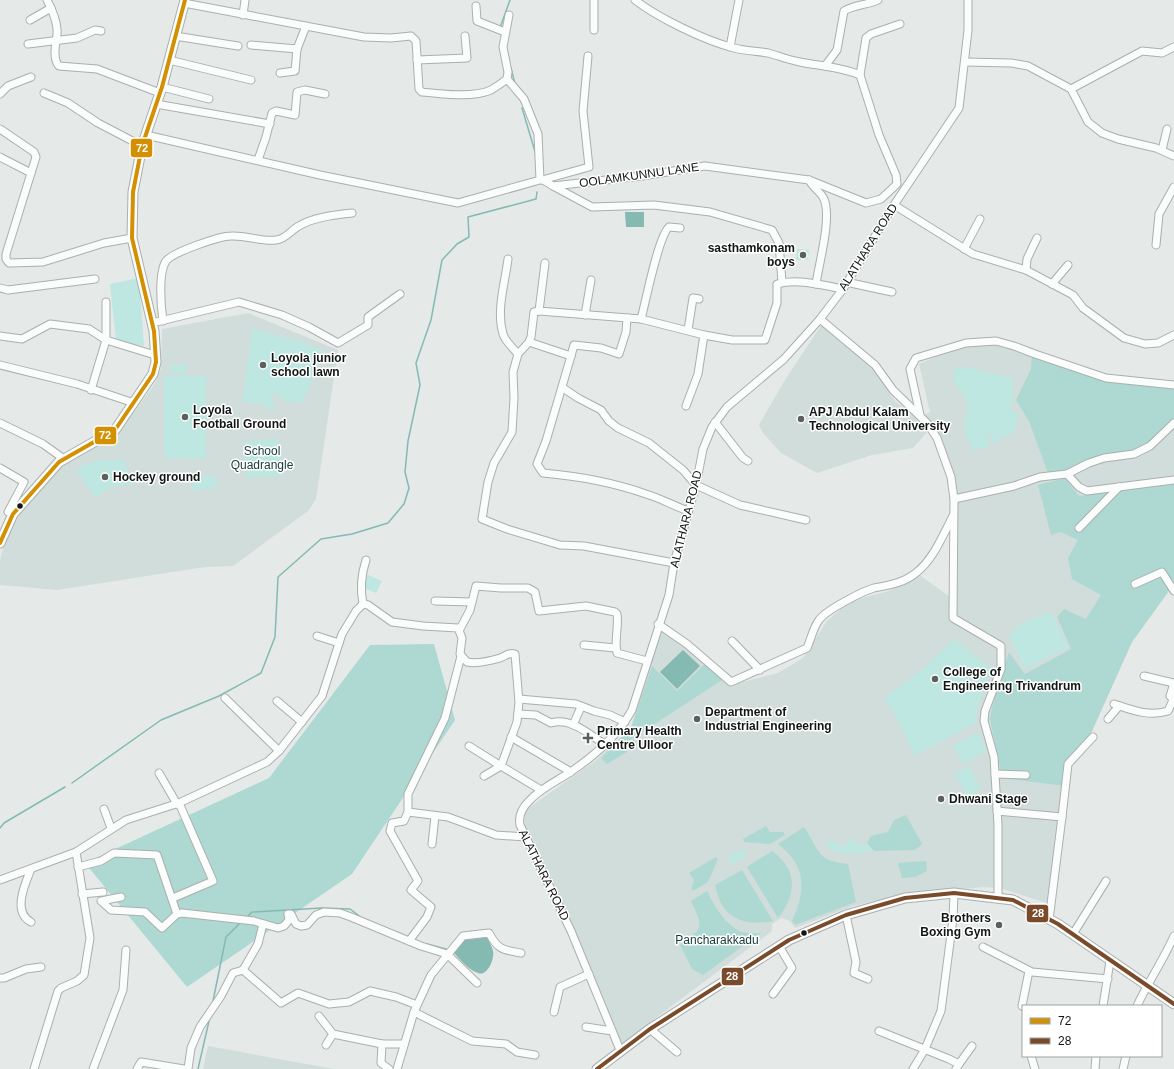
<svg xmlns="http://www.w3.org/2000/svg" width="1174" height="1069" font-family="Arial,sans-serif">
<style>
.built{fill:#d1ddda}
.green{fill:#bde7e0}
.forest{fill:#add9d2}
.water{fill:#84bab2}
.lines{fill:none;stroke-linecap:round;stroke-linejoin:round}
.stream{stroke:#84bab2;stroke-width:1.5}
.minor-casing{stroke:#abafae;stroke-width:9}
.major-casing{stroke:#abafae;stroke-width:11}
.minor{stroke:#fbfcfc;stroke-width:7}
.major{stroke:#fbfcfc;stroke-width:9}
.bus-1-casing{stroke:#fff;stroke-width:7}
.bus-2-casing{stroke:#fff;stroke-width:7}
.bus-1{stroke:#d49003;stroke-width:4}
.bus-2{stroke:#7a4b2a;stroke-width:4}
.poi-dot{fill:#5b605f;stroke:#fff;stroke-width:1.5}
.bus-dot{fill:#111514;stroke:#fff;stroke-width:1.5}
.labels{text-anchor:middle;stroke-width:3;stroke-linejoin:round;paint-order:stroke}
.street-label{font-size:12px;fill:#111514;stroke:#fff}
.poi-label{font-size:12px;font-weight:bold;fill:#111514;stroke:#fff;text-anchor:start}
.park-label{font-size:12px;fill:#163a35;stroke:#fff}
.line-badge{stroke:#fff;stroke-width:1.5}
.badge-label{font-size:11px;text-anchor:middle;font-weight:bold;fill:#fff}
</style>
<rect width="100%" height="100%" fill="#e5eae9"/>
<g class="built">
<path d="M248 313 338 350 316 499 308 511 233 566 205 567 57 590 0 585V560L8 530 17 509 62 463 119 431 154 385 161 368 162 329Z"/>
<path d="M822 324 869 363 895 401 917 419 930 412 919 364 946 352 982 344 1006 346 1108 381 1174 389V584L1132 642 1088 740 1066 762 1053 905 1000 888 983 887 903 894 853 906 795 928 790 921 781 918 772 924V931L621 1044 549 873 525 829 524 819 527 809 595 761 631 727 661 629 705 660 730 685 778 673 803 658 827 621 850 601 889 591 918 574 949 596 951 514 948 476 935 443 928 431 913 448 872 455 817 473 781 453 763 433 759 425 785 380Z"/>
<path d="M208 1046 334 1069H203Z"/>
</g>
<g class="green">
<path d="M797 249 809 250 808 260H796Z"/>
<path d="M139 278 144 346 116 341 110 284Z"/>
<path d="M252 328 290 339 291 337 324 351 302 404 293 401 292 404 270 391 275 409H266L263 403H242Z"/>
<path d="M187 364V373L170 374V365Z"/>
<path d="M970 367 982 372 1012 377 1013 403 1009 408 1019 415 1016 420 1015 431 998 440V444L993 442 987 429 990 447 972 450 970 442 964 433 967 406 966 398 954 382V369Z"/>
<rect x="164" y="376" width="42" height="82"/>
<path d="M278 439 282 475 246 478 244 441Z"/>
<path d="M98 460H124L132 484C114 485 109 487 95 498L76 469Z"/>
<path d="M216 475 217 488 192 491 191 478Z"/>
<path d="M368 575 382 581 376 593 362 587Z"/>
<path d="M1051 612 1068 647 1025 669 1009 637 1019 624Z"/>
<path d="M954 639 991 668 976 714 977 722 915 756 894 713 884 698 921 671Z"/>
<path d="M977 732 987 750 964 764 953 746Z"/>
<path d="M968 766 981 788 968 797 954 774Z"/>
<path d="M849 838 865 846 867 843 874 851C858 853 834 859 825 841L834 842 844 847Z"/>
<path d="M742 849 746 851V856L733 864 728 861V857Z"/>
</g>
<g class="forest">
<path d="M1032 355 1108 381 1174 389V418C1166 426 1157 437 1148 444 1130 456 1071 471 1048 473L1029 421 1016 400 1031 369Z"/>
<path d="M1065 478 1079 496 1174 484V584L1132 642 1088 740 1066 762 1065 786 1002 778 990 719 994 698 1009 652 1025 674 1071 649 1057 617 1064 609 1086 619 1101 595 1072 579 1068 558 1078 540 1061 532 1051 535 1038 485Z"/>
<path d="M434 644 455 720 352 874 187 987 85 863 269 778 370 645Z"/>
<path d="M705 664 722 680 627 742V752L607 764 601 758 631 728 652 666 677 691Z"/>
<path d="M906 815 922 844 915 850 874 851 867 843 871 836 888 832 894 820Z"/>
<path d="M766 826 770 832H783L785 835 770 844 744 842 743 839Z"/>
<path d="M804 827C820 851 816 861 848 864L856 902 795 925 792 921C806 891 807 866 778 844Z"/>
<path d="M772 851C798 870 797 894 778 918L747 867Z"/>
<path d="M716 857 718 859 708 882 693 891 691 889 694 880 689 873Z"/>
<path d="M926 861 927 871 915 877 902 878 898 863Z"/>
<path d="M742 870 773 921C743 927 721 918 715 885Z"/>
<path d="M707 891C715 907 725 925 742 932 747 934 755 933 761 933L703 975 692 969 680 945 682 943 681 939C708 932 700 921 691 901Z"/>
</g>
<g class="water">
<path d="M625 212H644V227H626Z"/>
<path d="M683 650 700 666 677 689 660 672Z"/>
<path d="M485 934C488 940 492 946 493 951 495 959 487 977 478 973 468 970 459 958 452 951L463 939Z"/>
</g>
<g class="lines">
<g class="stream">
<path d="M501 28V25L510 0"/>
<path d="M511 68 515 84"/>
<path d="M522 108 536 155"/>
<path d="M72 783 161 720 219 696 261 673 275 637 278 577 321 539 352 534 388 523 404 504 409 488 405 472 408 441 420 385 416 363 431 320 442 260 457 244 469 237 468 217 536 199 537 192"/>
<path d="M0 828 4 823 65 787"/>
<path d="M247 917 252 912 321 908 350 909 362 918"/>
<path d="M385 928 399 933"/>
<path d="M427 944 446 949"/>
<path d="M213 1001 226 937 241 922"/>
<path d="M198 1069 209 1021"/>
</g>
<defs>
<g id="minor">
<path d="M47 0C52 9 58 24 57 34 56 44 52 58 59 66L97 69 160 93"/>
<path d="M594 0V30"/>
<path d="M476 6 477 21 505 32"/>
<path d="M243 15 245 0"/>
<path d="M30 20 51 8"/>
<path d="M175 36 238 46"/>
<path d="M28 44 77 38 95 30 101 31"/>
<path d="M251 45 297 49"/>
<path d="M730 47 739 0"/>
<path d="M169 60 251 80"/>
<path d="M417 60 467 58 465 36"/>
<path d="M965 62 1011 63 1028 66 1071 89 1088 122 1102 133 1118 139 1156 148 1174 156"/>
<path d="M825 66 837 50 844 11C854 5 867 5 878 0"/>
<path d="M280 73 295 71 297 49 306 26"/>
<path d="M860 75 866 38 871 34 900 24"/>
<path d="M507 79 508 72 503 47 509 15"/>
<path d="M162 87 209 99"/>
<path d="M1071 89 1142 51 1162 53 1174 47"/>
<path d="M44 93 68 103 98 123 142 146"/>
<path d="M0 94 8 86 31 77"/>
<path d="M156 104 270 124"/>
<path d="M0 129 34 152 36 157 6 254V259L9 263 43 262 104 243 132 238"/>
<path d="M146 135 320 175 458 203 540 180 538 134 524 99 507 79C502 83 496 87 491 90 474 98 440 94 422 92L419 89 416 41 411 36 391 38 364 37 184 3"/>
<path d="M1162 150 1167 129"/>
<path d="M0 157 31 173"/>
<path d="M258 160 266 137 272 113 276 111 295 115 297 92 305 90 325 94"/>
<path d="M542 180 589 167 583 111 588 56"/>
<path d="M543 180 553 186 642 176 705 166 809 180 866 203 881 199 897 184 896 175 879 135 860 75C841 67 820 66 800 62 789 60 779 56 768 53 757 51 745 51 734 48 706 41 658 18 635 0"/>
<path d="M809 180C813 188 821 192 824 199 832 218 819 263 816 284"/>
<path d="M553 186 592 207 654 205 710 212 772 230 779 243 782 282"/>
<path d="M894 205 973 254 1026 270 1073 295 1083 308 1124 338 1145 344 1158 343 1174 335"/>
<path d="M1156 245 1159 214 1174 187"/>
<path d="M964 249 980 219"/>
<path d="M508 259C505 283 496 310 503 334 505 341 513 348 518 354"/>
<path d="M545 263 539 311 641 319 704 335"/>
<path d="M1026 270 1027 259 1037 238"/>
<path d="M846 282 892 292"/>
<path d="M1052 284 1068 265"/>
<path d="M0 288 8 290 95 279"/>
<path d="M539 311 534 312 531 337 529 342 518 354 513 372 514 398 512 432 494 463 488 482 482 519 507 529 560 545 584 546 674 563"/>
<path d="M585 315 591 280"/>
<path d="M641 319C646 301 658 237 669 227L680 228"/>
<path d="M820 319 875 365 893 390 927 423 937 438 951 477 954 499 953 618 1001 646V669L985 711 984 721 994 757 998 825V897"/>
<path d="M163 321C161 307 158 273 166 261 173 252 220 236 231 236 246 235 261 242 276 240 286 239 291 230 299 226 314 217 335 215 352 213"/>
<path d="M152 323 239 302 282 315 309 327 338 343 368 325V317L400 294"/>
<path d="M688 330 693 298 699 299"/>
<path d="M0 336 22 339 50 324 89 329 106 340 155 355"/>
<path d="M529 342 571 356 546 441 537 464 543 473C578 476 612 482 646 494 660 498 674 506 688 511"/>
<path d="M571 356 574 345 601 348 619 354 626 332 627 318"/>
<path d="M0 365 77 384 134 403"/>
<path d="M563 388 578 398 601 410 609 421 618 428 649 443 683 470 696 485 740 505 806 520"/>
<path d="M91 390 106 340V302"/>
<path d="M686 406 698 374 704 335 732 340H765L777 303V284C797 278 822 285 843 289"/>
<path d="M920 415 910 369 916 358 966 343 996 341 1014 346 1035 354 1106 378 1174 385"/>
<path d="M715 422 743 458 748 461"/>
<path d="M0 423 43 444 64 459"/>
<path d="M0 468 24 482 8 512"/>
<path d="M1067 474 1079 487 1087 491 1174 480"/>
<path d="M954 499 1014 486 1040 477 1067 474 1089 463 1104 458 1134 454 1150 446 1174 423"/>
<path d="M1079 528 1119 487"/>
<path d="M1135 584 1162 572 1174 591"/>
<path d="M435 601 472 602"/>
<path d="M363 604 368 605 392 622 423 626 458 628 462 638 460 654 467 662C477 664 490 661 500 658 506 656 508 652 515 654L519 702 517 722 501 766 541 790"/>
<path d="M363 604C360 589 361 575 366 560"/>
<path d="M658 624 687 644 731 682 807 648C811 639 813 628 819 620 826 610 863 591 874 588 890 585 904 583 917 572 934 558 943 535 953 516"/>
<path d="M460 629 470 610 476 586 501 588H528L535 592 539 611 586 606 615 612 617 614C619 627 614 641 617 653L647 661"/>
<path d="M317 636 339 643"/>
<path d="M732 641 760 670"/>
<path d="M584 645 616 648"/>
<path d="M461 656 445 718 408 794V812L448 817 496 835 525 837"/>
<path d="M1144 676 1174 683 1170 696 1174 700"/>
<path d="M225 698 279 751"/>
<path d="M519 699 576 704 594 711 610 715 625 722"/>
<path d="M277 701 302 722"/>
<path d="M1114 704C1132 710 1149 717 1168 711L1173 700"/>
<path d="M518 714 536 715 551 723C570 717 589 734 604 744"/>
<path d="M1108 719 1119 706"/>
<path d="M573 725 581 707"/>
<path d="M511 737 571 772"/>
<path d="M469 746 501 766 484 776"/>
<path d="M159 773 177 804"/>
<path d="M995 774 1026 775"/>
<path d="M104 809 111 828"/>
<path d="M997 811 1062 817 1049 920"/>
<path d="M408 812 404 821 392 823 390 831 418 881 411 890 431 907 427 917 409 941"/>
<path d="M1062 817 1068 764 1093 737"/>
<path d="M432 844 435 816"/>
<path d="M78 867 101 861 114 853 157 855 177 914"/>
<path d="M31 869C25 884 12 912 31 922"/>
<path d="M0 880 76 852 126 820 179 803 267 762 279 751 322 696 342 634 356 611 363 604"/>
<path d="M82 894 103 892"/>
<path d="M121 897 101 901 111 910 145 912 162 928 177 914 182 913 254 921 278 928 284 926 289 920 288 914H291L296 924 301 926 307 925 316 915 324 912 340 913 351 917 421 946 447 954 477 983"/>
<path d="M173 898 213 881 179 803"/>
<path d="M846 915 856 962 854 973 868 979"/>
<path d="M1073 934 1106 881"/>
<path d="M983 947 1032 972 1108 979"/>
<path d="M243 970 258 944 263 924"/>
<path d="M0 978H4L26 969 41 967"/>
<path d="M773 994 792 968 779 946"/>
<path d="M1022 1006 1029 971"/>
<path d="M1103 1006 1110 961"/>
<path d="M1137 1006C1148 982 1163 961 1174 936"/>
<path d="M414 1012 472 1041 506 1044 517 1052 535 1055"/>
<path d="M554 1012 560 987 589 974"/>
<path d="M319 1016 333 1034 382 1044H404"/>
<path d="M586 1027 612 1031"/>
<path d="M650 1029 677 1052"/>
<path d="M879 1031 949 1059 959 1064 956 1069"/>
<path d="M382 1044 381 1063 389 1069"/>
<path d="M326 1045 333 1034"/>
<path d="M620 1050 571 931 520 825C518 815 522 808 529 801 540 789 555 782 569 773 593 757 618 735 632 710L669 595 674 563 696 485 703 449 712 427 727 407 784 359 820 319 843 289 894 205 959 108 968 30V0"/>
<path d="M1031 1056 1035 1069"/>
<path d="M959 1064 972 1046"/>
<path d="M34 1069 58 991 61 988 77 981 84 975 90 938 76 852"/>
<path d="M93 1069 123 990 126 950"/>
<path d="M137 1069 141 1062 184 1069"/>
<path d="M188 1069 191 1048 200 1027 221 996 233 973 243 970 281 1003 298 993 329 1004 349 1002 370 991 396 997 417 1005"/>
<path d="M397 1069 414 1012 431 975 463 936 489 933C498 950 503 950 521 953"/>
<path d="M913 1069 925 1049 941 1011 953 919 954 893"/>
<path d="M1095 1069 1096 1056"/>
<path d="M1123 1069 1126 1056"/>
</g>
<g id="major">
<path d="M0 543 13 514 59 462 115 430 153 374 156 362 154 331 132 238 133 192 142 146 162 87 185 0"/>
<path d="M597 1069 650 1029 789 940 846 915 905 898 954 893 1013 900 1058 924 1174 1004"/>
</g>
</defs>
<use href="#minor" class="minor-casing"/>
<use href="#major" class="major-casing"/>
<use href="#minor" class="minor"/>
<use href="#major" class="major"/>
<defs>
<path id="bus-1" d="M0 543 13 514 59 462 115 430 153 374 156 362 154 331 132 238 133 192 142 146 162 87 185 0"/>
<path id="bus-2" d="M597 1069 650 1029 789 940 846 915 905 898 954 893 1013 900 1058 924 1174 1004"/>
</defs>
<use href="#bus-1" class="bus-1-casing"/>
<use href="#bus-2" class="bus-2-casing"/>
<use href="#bus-1" class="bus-1"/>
<use href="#bus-2" class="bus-2"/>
</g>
<g class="poi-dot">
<circle cx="803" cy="255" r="4"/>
<circle cx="263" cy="365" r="4"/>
<circle cx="185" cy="417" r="4"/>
<circle cx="801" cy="419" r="4"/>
<circle cx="105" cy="477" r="4"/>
<circle cx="935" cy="679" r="4"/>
<circle cx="697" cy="719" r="4"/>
<path d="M586 732h4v4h4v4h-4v4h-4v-4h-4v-4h4z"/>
<circle cx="941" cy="799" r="4"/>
<circle cx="999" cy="925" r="4"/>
</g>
<g class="bus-dot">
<circle cx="20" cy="506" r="3.5"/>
<circle cx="804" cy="933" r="3.5"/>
</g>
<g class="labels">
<g class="street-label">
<text transform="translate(639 175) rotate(-8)" y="4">OOLAMKUNNU LANE</text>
<text transform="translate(868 247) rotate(-58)" y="4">ALATHARA ROAD</text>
<text transform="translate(686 519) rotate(-76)" y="4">ALATHARA ROAD</text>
<text transform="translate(544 875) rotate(64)" y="4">ALATHARA ROAD</text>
</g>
<g class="poi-label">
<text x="795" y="252" text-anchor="end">sasthamkonam<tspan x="795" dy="14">boys</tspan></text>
<text x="271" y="362">Loyola junior<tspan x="271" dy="14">school lawn</tspan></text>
<text x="193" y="414">Loyola<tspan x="193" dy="14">Football Ground</tspan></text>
<text x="809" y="416">APJ Abdul Kalam<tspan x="809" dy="14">Technological University</tspan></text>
<text x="113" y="481">Hockey ground</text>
<text x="943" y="676">College of<tspan x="943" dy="14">Engineering Trivandrum</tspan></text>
<text x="705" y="716">Department of<tspan x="705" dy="14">Industrial Engineering</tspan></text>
<text x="597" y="735">Primary Health<tspan x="597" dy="14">Centre Ulloor</tspan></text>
<text x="949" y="803">Dhwani Stage</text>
<text x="991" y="922" text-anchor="end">Brothers<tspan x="991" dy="14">Boxing Gym</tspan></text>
</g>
<g class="park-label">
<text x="262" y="455">School<tspan x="262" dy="14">Quadrangle</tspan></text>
<text x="717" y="944">Pancharakkadu</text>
</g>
</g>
<g class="line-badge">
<rect x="130" y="138" width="23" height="20" rx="4" fill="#d49003"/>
<rect x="94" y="426" width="23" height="19" rx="4" fill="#d49003"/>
<rect x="1026" y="904" width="23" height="19" rx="4" fill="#7a4b2a"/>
<rect x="721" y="967" width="23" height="19" rx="4" fill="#7a4b2a"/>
</g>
<g class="badge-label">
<text x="142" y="152">72</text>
<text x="105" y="439">72</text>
<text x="1038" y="917">28</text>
<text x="732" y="980">28</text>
</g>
<rect x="1022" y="1005" width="140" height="52" fill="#ffffff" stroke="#a0a1a1"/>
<rect x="1030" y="1018" width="20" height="6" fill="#d49003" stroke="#a0a1a1"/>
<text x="1058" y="1025" font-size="12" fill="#111514">72</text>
<rect x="1030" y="1038" width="20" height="6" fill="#7a4b2a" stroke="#a0a1a1"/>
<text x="1058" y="1045" font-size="12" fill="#111514">28</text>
</svg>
